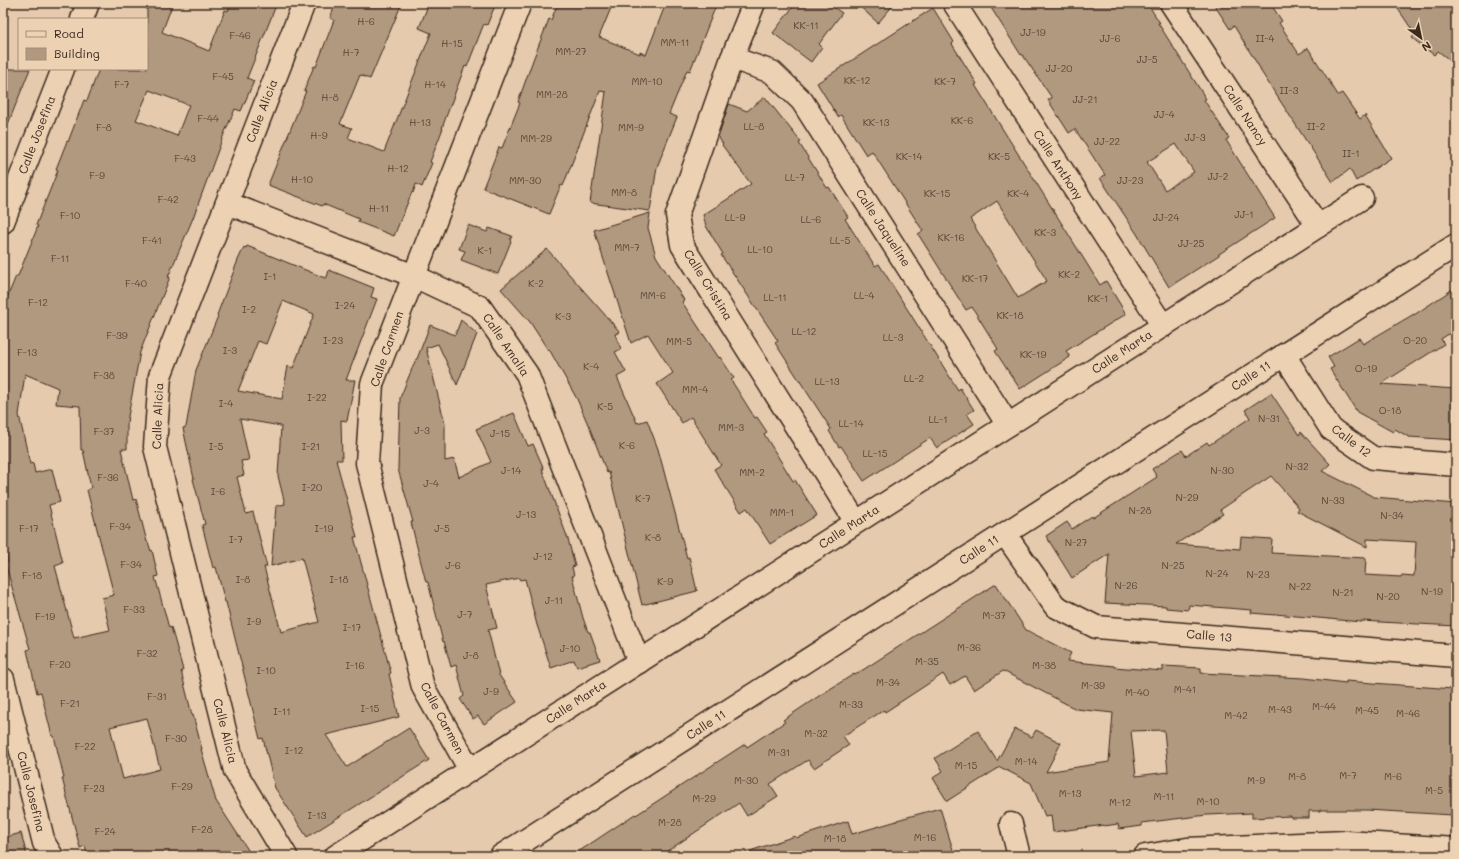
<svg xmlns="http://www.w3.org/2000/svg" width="1459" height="859" font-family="Mali,sans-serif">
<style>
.building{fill:#b19980;stroke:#3b2a1e;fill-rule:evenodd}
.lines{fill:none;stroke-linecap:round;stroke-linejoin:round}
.minor-casing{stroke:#3b2a1e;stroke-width:25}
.minor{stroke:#ecd1b3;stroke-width:22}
.labels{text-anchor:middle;stroke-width:3;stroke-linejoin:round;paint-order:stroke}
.number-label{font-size:10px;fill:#584636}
.street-label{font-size:12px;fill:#3b2a1e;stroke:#ecd1b3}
</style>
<rect width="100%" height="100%" fill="#e5caad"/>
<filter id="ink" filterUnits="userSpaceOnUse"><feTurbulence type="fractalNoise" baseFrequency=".025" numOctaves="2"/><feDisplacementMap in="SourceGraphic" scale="8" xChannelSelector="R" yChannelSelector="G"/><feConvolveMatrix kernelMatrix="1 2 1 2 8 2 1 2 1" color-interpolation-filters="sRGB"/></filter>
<g filter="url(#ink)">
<g class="building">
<path d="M147 3H173L162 32 209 51 225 10 228 11 231 3H277L247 78 254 81 241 111 235 109 224 134 193 218 168 277H170L140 352 127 422V449H121L133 500 136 499 147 542H148L151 551 152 550 158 576 155 577 169 628 171 627 183 670 181 671 192 715H193L202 749H201L216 801 252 856H88L85 846 80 848 62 778H64L54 736H52L41 692 37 693 27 650 30 649 5 563 8 562 3 544V308L16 276H18L38 226 36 225 58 170 56 169 67 141 68 142 84 100 87 101 99 69H147ZM149 90 189 105 177 136 136 120ZM25 374 58 388 56 404 80 406 81 450H83L91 488 87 490 114 595 102 598 110 630 74 638 55 566 63 563 49 505 60 502 52 469 35 473 33 463 30 464 19 415ZM147 718 160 769 123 779 110 727Z"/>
<path d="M336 3H402L370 79 360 75 340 124 352 128 348 138 384 152 431 33 419 28 429 3H496L487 25 484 24 483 26 467 67 465 66 446 117 442 128H443L430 162 432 163 422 187 416 184 413 193 412 192 394 236 358 222 359 219 323 204 322 206 268 185 306 91H304L314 66 316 67 334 20 330 18Z"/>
<path d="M558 3H613L599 37 640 54V52L646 55 666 3H717L690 71 687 70 669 114 677 117 657 167 650 211 590 203 606 92 600 91 563 186 561 185 549 214 483 188 499 147 502 148 520 103 518 102 533 60 549 19 551 20Z"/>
<path d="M796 3H827L842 13 819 44 822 47 811 62 773 33Z"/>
<path d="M856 3H895L878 23Z"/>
<path d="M988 3H1147L1160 23H1158L1206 99 1204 100 1229 138 1226 140 1275 218 1219 254V255L1169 287 1137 234 1100 178 1105 175 1075 129 1069 133 1048 100 1052 98 1022 54 1021 55ZM1176 144 1194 172 1165 190 1147 162Z"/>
<path d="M1213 3H1270L1282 21 1279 23 1299 54 1308 48 1338 95 1342 93 1360 119 1365 115 1391 158 1356 181 1350 169 1333 182 1260 70H1261L1234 26 1230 29Z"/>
<path d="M1394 3H1456V65L1438 51 1434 55 1412 38 1415 34Z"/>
<path d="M933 8 954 42 952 44 977 84 975 85 1077 248 1100 285 1106 281 1126 314 1066 351 1070 357 1020 389 995 351 998 349 972 307 966 310 918 234 923 231 872 151 866 155 841 115 838 117 817 83ZM997 201 1047 281 1018 298 970 219Z"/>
<path d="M3 69H30L4 134H3Z"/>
<path d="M765 97 801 142 799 143 827 188 829 187 848 217 845 219 875 266 879 264 958 390 960 388 974 410 967 414 974 424 937 448 930 438 864 481 841 446 839 447 829 431 831 429 775 343 778 341 721 255 723 254 706 226 703 215 751 184 722 145 723 144 718 137 729 104 747 111Z"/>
<path d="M650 213 648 228 656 256 684 300 682 302 719 358 720 357 734 378 731 380 755 418 757 417 767 432 764 434 793 481 795 480 817 515 770 544 747 508 741 512 714 469 721 465 691 417 682 423 657 384 673 373 648 334 631 343 594 230Z"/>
<path d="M468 225 487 232 489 228 512 236 510 240 511 241 498 274 461 260 465 251 459 249Z"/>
<path d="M247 246 325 278 327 277 329 270 374 288 371 297 377 299 346 380H355L347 421 341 420 342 460H336L357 537H354L391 673 389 674 399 717 326 735 347 767 409 728 429 760 307 837 275 788 263 738 260 739 226 602H225L216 567 213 568 202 525 205 524 193 479H194L183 428 186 427 196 370 218 316 217 315 238 260 244 247 246 248ZM283 301 314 314 293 368 288 366 282 399 238 391 258 341 266 344ZM240 419 281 426 278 476 285 504 276 506 271 566 302 558 319 622 281 632 264 567H267L253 512 246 514 237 477 244 475 241 461 249 460Z"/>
<path d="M547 249 620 332 615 334 621 349 615 352 626 372 617 377 637 423 647 420 658 449 687 558 689 557 697 591 642 605 609 472 607 473 590 429 577 399 549 349 548 350 530 322 501 289Z"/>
<path d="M1456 287V329L1441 339 1444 344 1381 384 1456 389V440L1409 437 1395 429 1393 432 1357 412 1330 369 1334 367 1328 357 1359 338 1363 344 1414 314V315Z"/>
<path d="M461 320 477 334 457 385 438 344 426 348 445 424V461L454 459 459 477 491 462 476 429 514 413 528 446 533 444 544 469H542L568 539 575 566 572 567 574 576H572L583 618 588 632H590L600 660 577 667 574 660 551 668 537 625 525 579 520 580 519 578 486 585 497 628 488 630 499 675 517 702 484 724 478 716 473 719 460 699 464 696 456 665 451 667 444 641 443 642 428 582H426L419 555 411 522H413L398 469 400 398 416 359H417L430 325 455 335Z"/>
<path d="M1271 393 1299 435 1301 432 1330 464 1322 471 1374 497 1456 504V626L1361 621V622L1275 614V615L1251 613 1252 610 1189 605 1188 610 1166 608V606L1105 603 1109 554 1072 578 1046 536 1067 522 1072 529 1092 516 1093 518 1157 477 1152 469 1182 450 1186 456 1207 442 1209 445 1250 418 1245 410ZM1271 476 1299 508 1297 511 1367 547V539L1416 542 1414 576 1402 575 1401 577 1365 575 1366 558 1271 553 1272 539 1241 537 1240 549 1176 544 1223 514 1220 510Z"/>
<path d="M996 584 1026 630 1071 653 1067 661 1114 666V667L1163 671V666L1201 668V673L1304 678 1346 683V681L1453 689 1452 693H1456V769L1453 815 1367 810H1320V811H1309V818H1291V816L1252 818V813L1207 815 1142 823V826L1119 829 1118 824 1104 826V825L1053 832 1051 815 1045 816 1031 783 1000 767 947 801 933 778 943 771 935 758 978 731 997 761 1015 729 1032 737 1036 730 1061 743 1046 772 1109 762 1113 713 1076 709 1003 671 974 690 965 676 950 685 943 674 885 712 884 710 843 736 849 745 814 768 808 760 770 784 778 796 747 816 739 803 660 856H572L635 814 636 815 745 744 747 747 785 722 783 720 822 694 854 674 855 675ZM1164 730 1168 772 1136 776 1131 731Z"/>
<path d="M940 808 954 853 943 856H745L744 853 795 836 796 838 848 821 852 834 897 821V820Z"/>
<path d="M21 833 27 856H3V838Z"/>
</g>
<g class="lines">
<defs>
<g id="minor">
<path d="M754 3 732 58 677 215 682 245 856 522"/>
<path d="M954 3 1163 326"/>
<path d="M1171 3 1318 226"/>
<path d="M82 19 88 3"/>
<path d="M732 58 772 72 802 101 1008 425"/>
<path d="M227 203 414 276 480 307 527 374 639 662"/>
<path d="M3 222 63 69"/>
<path d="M1284 355 1331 429 1373 458 1456 465"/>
<path d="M1005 534 1055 606 1096 627 1456 656"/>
<path d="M3 679 44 843 52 856"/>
<path d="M470 770 423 687 367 463 372 384 520 3"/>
<path d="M1011 824 1019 856"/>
<path d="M286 856 235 771 155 447 160 376 304 3"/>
<path d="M336 856 1362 198"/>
<path d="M501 856 1456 245"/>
<path d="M1145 856 1187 849 1346 842 1456 849"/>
</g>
</defs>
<use href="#minor" class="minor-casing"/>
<use href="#minor" class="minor"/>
</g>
</g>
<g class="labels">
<g class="number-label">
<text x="366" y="25">H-6</text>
<text x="806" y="29">KK-11</text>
<text x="1033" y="36">JJ-19</text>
<text x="240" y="39">F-46</text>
<text x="1110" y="42">JJ-6</text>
<text x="1265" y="42">II-4</text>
<text x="675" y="46">MM-11</text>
<text x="452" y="47">H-15</text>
<text x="571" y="55">MM-27</text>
<text x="351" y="56">H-7</text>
<text x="1147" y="63">JJ-5</text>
<text x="1059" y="72">JJ-20</text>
<text x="223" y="80">F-45</text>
<text x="857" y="84">KK-12</text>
<text x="647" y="85">MM-10</text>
<text x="945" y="85">KK-7</text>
<text x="122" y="88">F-7</text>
<text x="435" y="88">H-14</text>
<text x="1289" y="94">II-3</text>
<text x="552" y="98">MM-28</text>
<text x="330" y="101">H-8</text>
<text x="1085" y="103">JJ-21</text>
<text x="1164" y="118">JJ-4</text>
<text x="208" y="122">F-44</text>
<text x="962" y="124">KK-6</text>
<text x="420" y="126">H-13</text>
<text x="876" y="126">KK-13</text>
<text x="754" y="130">LL-8</text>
<text x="1316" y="130">II-2</text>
<text x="104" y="131">F-8</text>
<text x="631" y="131">MM-9</text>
<text x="319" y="139">H-9</text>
<text x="1195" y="141">JJ-3</text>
<text x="536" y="142">MM-29</text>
<text x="1107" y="145">JJ-22</text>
<text x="1351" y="157">II-1</text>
<text x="909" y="160">KK-14</text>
<text x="999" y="160">KK-5</text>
<text x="185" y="162">F-43</text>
<text x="398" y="172">H-12</text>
<text x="97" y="179">F-9</text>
<text x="1218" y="180">JJ-2</text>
<text x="795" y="181">LL-7</text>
<text x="302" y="183">H-10</text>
<text x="525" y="184">MM-30</text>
<text x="1130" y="184">JJ-23</text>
<text x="624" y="196">MM-8</text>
<text x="937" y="197">KK-15</text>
<text x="1018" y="197">KK-4</text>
<text x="168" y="203">F-42</text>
<text x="379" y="212">H-11</text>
<text x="1244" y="218">JJ-1</text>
<text x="70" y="219">F-10</text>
<text x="735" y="221">LL-9</text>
<text x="1166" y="221">JJ-24</text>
<text x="811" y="223">LL-6</text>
<text x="1045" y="236">KK-3</text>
<text x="951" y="241">KK-16</text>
<text x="152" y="244">F-41</text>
<text x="840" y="244">LL-5</text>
<text x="1191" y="247">JJ-25</text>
<text x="627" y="251">MM-7</text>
<text x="760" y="253">LL-10</text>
<text x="485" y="254">K-1</text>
<text x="60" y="262">F-11</text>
<text x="1069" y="278">KK-2</text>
<text x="270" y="280">I-1</text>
<text x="975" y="282">KK-17</text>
<text x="136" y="287">F-40</text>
<text x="536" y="287">K-2</text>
<text x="653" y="299">MM-6</text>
<text x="864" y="299">LL-4</text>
<text x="775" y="301">LL-11</text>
<text x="1098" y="302">KK-1</text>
<text x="38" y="306">F-12</text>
<text x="345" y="309">I-24</text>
<text x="249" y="313">I-2</text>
<text x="1010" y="319">KK-18</text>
<text x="563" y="320">K-3</text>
<text x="804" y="335">LL-12</text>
<text x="117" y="339">F-39</text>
<text x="893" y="341">LL-3</text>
<text x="333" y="344">I-23</text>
<text x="1415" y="344">O-20</text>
<text x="679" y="345">MM-5</text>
<text x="230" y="354">I-3</text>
<text x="27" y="356">F-13</text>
<text x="1033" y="358">KK-19</text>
<text x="591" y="370">K-4</text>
<text x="1366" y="372">O-19</text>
<text x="104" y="379">F-38</text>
<text x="914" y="382">LL-2</text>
<text x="827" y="385">LL-13</text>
<text x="695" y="393">MM-4</text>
<text x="317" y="401">I-22</text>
<text x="226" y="407">I-4</text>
<text x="605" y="410">K-5</text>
<text x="1390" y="414">O-18</text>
<text x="1269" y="422">N-31</text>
<text x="938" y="423">LL-1</text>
<text x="851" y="427">LL-14</text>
<text x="731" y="431">MM-3</text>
<text x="422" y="434">J-3</text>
<text x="104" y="435">F-37</text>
<text x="500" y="437">J-15</text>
<text x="627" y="449">K-6</text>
<text x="216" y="450">I-5</text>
<text x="311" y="450">I-21</text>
<text x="875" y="457">LL-15</text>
<text x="1297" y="470">N-32</text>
<text x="511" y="474">J-14</text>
<text x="1222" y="474">N-30</text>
<text x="752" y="476">MM-2</text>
<text x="108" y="481">F-36</text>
<text x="431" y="487">J-4</text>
<text x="312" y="491">I-20</text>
<text x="218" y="495">I-6</text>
<text x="1187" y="501">N-29</text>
<text x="643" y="502">K-7</text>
<text x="1333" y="504">N-33</text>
<text x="1140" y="514">N-28</text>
<text x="782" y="516">MM-1</text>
<text x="526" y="518">J-13</text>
<text x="1392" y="519">N-34</text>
<text x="120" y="530">F-34</text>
<text x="29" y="532">F-17</text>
<text x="324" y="532">I-19</text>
<text x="442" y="532">J-5</text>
<text x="653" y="541">K-8</text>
<text x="236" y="543">I-7</text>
<text x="1076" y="546">N-27</text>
<text x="543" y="560">J-12</text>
<text x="131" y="568">F-34</text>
<text x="453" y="569">J-6</text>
<text x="1173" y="569">N-25</text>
<text x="1217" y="577">N-24</text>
<text x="1258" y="578">N-23</text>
<text x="32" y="579">F-18</text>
<text x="243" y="583">I-8</text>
<text x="339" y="583">I-18</text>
<text x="665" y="585">K-9</text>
<text x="1126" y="589">N-26</text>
<text x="1300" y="590">N-22</text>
<text x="1432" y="595">N-19</text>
<text x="1343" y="596">N-21</text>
<text x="1388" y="600">N-20</text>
<text x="554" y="604">J-11</text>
<text x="134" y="613">F-33</text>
<text x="465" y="618">J-7</text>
<text x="994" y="619">M-37</text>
<text x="45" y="620">F-19</text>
<text x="254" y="625">I-9</text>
<text x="352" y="631">I-17</text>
<text x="969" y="651">M-36</text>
<text x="570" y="652">J-10</text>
<text x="147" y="657">F-32</text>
<text x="471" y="659">J-8</text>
<text x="927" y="665">M-35</text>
<text x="60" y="668">F-20</text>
<text x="355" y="669">I-16</text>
<text x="1044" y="669">M-38</text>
<text x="266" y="674">I-10</text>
<text x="888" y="686">M-34</text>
<text x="1093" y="689">M-39</text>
<text x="1185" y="693">M-41</text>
<text x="491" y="695">J-9</text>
<text x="1137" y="696">M-40</text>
<text x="157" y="700">F-31</text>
<text x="70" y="707">F-21</text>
<text x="851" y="708">M-33</text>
<text x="1324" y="710">M-44</text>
<text x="370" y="712">I-15</text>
<text x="1280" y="713">M-43</text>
<text x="1367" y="714">M-45</text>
<text x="282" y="715">I-11</text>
<text x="1408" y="717">M-46</text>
<text x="1236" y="719">M-42</text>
<text x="816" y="737">M-32</text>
<text x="176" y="742">F-30</text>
<text x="85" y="750">F-22</text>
<text x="294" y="754">I-12</text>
<text x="779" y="756">M-31</text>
<text x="1026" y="765">M-14</text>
<text x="966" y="769">M-15</text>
<text x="1348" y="779">M-7</text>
<text x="1297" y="780">M-8</text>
<text x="1393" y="780">M-6</text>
<text x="746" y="784">M-30</text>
<text x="1256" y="784">M-9</text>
<text x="182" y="790">F-29</text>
<text x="94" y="792">F-23</text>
<text x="1434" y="794">M-5</text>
<text x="1070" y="797">M-13</text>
<text x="1164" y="800">M-11</text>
<text x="704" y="802">M-29</text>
<text x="1208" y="805">M-10</text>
<text x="1120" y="806">M-12</text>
<text x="317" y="819">I-13</text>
<text x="670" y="826">M-28</text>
<text x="202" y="833">F-28</text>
<text x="105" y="835">F-24</text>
<text x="925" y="841">M-16</text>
<text x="835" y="842">M-18</text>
</g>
<g class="street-label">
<text transform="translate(262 111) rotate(-69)" y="4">Calle Alicia</text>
<text transform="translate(1245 115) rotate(57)" y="4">Calle Nancy</text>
<text transform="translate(37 135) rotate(-69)" y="4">Calle Josefina</text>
<text transform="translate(1058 165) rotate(57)" y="4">Calle Anthony</text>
<text transform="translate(883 228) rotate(57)" y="4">Calle Jaqueline</text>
<text transform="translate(708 285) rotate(58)" y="4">Calle Cristina</text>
<text transform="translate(506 345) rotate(56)" y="4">Calle Amalia</text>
<text transform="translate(387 349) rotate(-71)" y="4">Calle Carmen</text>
<text transform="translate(1122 352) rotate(-33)" y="4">Calle Marta</text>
<text transform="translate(1251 376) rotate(-33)" y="4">Calle 11</text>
<text transform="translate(158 416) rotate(-88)" y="4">Calle Alicia</text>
<text transform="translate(1351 441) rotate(37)" y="4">Calle 12</text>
<text transform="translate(849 527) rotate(-33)" y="4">Calle Marta</text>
<text transform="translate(979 550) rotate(-33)" y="4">Calle 11</text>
<text transform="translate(1209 636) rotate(5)" y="4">Calle 13</text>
<text transform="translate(576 702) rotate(-33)" y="4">Calle Marta</text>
<text transform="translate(442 718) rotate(62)" y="4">Calle Carmen</text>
<text transform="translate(706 725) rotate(-33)" y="4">Calle 11</text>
<text transform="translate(225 731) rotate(76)" y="4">Calle Alicia</text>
<text transform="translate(31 792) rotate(76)" y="4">Calle Josefina</text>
</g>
</g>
<rect width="1459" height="859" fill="none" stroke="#ecd1b3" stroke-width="16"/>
<rect x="8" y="8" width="1443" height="843" fill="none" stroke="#3b2a1e" stroke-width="1.5" filter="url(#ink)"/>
<rect x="18" y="18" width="130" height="52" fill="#ecd1b3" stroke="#a58e77"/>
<rect x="26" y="31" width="20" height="6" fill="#ecd1b3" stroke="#a58e77"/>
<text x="54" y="38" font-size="12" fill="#3b2a1e">Road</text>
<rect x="26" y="48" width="20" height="12" fill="#b19980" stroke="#a58e77"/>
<text x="54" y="58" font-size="12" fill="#3b2a1e">Building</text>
<g transform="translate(1421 38) rotate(147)" stroke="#ecd1b3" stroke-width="3" paint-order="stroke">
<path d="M0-3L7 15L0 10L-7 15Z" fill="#3b2a1e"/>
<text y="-6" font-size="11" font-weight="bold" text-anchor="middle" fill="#3b2a1e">N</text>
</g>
</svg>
